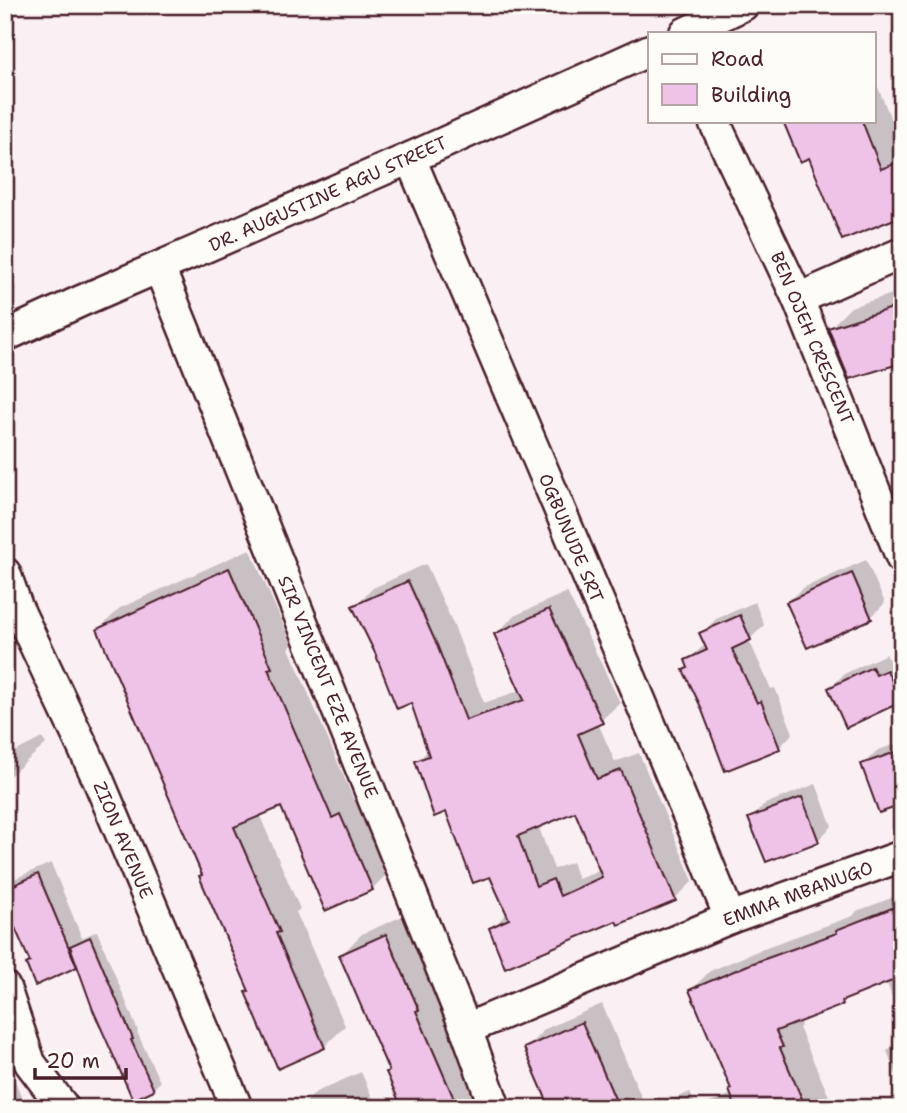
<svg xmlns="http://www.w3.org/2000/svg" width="907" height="1113" font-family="'Shantell Sans',sans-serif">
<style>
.shadow{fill:#0003;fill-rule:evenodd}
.building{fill:#efc2e7;stroke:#4a1f2b;stroke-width:2;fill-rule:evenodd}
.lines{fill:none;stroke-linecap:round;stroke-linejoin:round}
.street-casing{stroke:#4a1f2b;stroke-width:35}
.street{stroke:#fdfcf7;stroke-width:30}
.labels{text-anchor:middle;stroke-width:6;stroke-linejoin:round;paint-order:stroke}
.street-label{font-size:18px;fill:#4a1f2b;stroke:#fdfcf7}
</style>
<rect width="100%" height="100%" fill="#faf0f4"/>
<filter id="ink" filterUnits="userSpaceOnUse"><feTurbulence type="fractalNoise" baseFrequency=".0143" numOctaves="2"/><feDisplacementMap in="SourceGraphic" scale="14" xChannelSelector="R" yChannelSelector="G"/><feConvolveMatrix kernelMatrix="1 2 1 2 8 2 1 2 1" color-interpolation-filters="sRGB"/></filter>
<g filter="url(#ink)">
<g class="shadow">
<path d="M877 85 902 146V214L810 156 801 160 785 121H874V86Z"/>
<path d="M902 291V362L830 328 851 307Z"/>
<path d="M250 549 292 645 289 648 353 798 361 794 393 868 372 889 281 805 259 814 300 909 296 912 345 1026 324 1047 251 990 99 629 120 608Z"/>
<path d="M866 560 885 603 871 617 788 602 803 588Z"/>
<path d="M426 564 454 626 484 703 521 690 496 634 514 616 567 592 620 703 598 723 615 762 639 753 693 881 675 899 617 918 491 929 508 912 491 874 417 761 429 750 412 701 377 652 355 606 373 588ZM576 810 601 869 578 879 572 862 554 869 538 825Z"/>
<path d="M755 602 764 625 749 640 771 689 775 688 793 733 779 748 689 667 687 660 706 644 701 634 716 619Z"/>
<path d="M886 654 890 662 902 658 900 701 830 688 844 674Z"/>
<path d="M42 738 46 744 5 780V757Z"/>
<path d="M902 742V803L863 764 878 750Z"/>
<path d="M816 784 832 826 818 840 750 819 765 804Z"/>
<path d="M51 863 82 938 97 931 138 1031 137 1032 160 1082 153 1089 78 963 76 965 32 961 5 900V888L14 879Z"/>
<path d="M902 894V1023L886 981 851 995 843 1003 799 1020 801 1026 799 1028 834 1108H698L732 1094 733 1088 691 990 710 971 769 946 853 916 857 911Z"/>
<path d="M407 914 484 1108H404L391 1070 341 955 362 934Z"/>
<path d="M602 1004 646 1108H552L526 1048 545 1029Z"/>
<path d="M902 1037V1090L887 1051Z"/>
<path d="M5 1058 26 1107V1108H5Z"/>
<path d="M361 1072 377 1108H301L316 1092Z"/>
<path d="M690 1092 696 1108H650Z"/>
</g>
<g class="building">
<path d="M783 121H862L881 169 902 161V216L842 240 809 158 800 162Z"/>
<path d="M902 305V363L849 379 828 328Z"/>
<path d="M229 568 272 668 268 669 332 818 340 814 373 890 325 911 281 807 234 827 280 932 276 933 325 1048 278 1069 245 992 249 991 199 876 202 875 97 629Z"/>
<path d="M852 573 872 619 807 648 786 602Z"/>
<path d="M408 581 437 645 466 720 524 700 494 634 549 609 603 723 578 734 597 779 621 770 676 901 618 925 616 921 505 968 489 928 509 919 490 877 473 883 446 812 434 817 415 761 429 756 411 703 397 709 375 653 352 606ZM575 812 602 877 560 896 553 879 536 886 518 836Z"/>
<path d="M740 615 751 640 732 649 757 703 761 701 780 749 725 771 700 705 683 670 688 668 685 660 707 650 699 633Z"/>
<path d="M872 667 876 675 887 670 901 702 846 728 828 688Z"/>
<path d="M902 750V805L879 813 861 764Z"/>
<path d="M802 797 819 842 766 862 748 818Z"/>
<path d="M38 874 77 967 35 986 26 964 30 962 5 905V889Z"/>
<path d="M892 908 902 932V977L842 1001 843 1005 776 1031 783 1047 780 1048 806 1108H736L729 1090 731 1089 689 990 748 965 837 933 836 930Z"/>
<path d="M386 934 419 1010 416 1011 458 1108H402L386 1072 389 1071 339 955Z"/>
<path d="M90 937 133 1039 131 1040 154 1090 133 1100 93 1010 70 946Z"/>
<path d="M582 1022 619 1108H550L524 1048Z"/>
</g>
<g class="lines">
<defs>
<g id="street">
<path d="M685 33 743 5"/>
<path d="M714 121 798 299 902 559"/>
<path d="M410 158C517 411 627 663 730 918"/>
<path d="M159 267 466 1029 495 1108"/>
<path d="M798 299 902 253"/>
<path d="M5 336 81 301 410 158 650 50"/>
<path d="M5 573 17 607 97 777 237 1108"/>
<path d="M5 988 30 1063 64 1108"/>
<path d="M466 1029 730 918 902 856"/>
</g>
</defs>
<use href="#street" class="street-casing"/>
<use href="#street" class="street"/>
</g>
</g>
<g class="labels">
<g class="street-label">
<text transform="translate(328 194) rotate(-24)" y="6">DR. AUGUSTINE AGU STREET</text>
<text transform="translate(812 338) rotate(67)" y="6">BEN OJEH CRESCENT</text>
<text transform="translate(571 538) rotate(67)" y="6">OGBUNUDE SRT</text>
<text transform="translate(328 687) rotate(68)" y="6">SIR VINCENT EZE AVENUE</text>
<text transform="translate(123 840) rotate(67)" y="6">ZION AVENUE</text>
<text transform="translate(798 894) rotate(-20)" y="6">EMMA MBANUGO</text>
</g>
</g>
<rect width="907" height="1113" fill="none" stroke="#fdfcf7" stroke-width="28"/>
<rect x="14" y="14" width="879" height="1085" fill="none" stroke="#4a1f2b" stroke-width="2.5" filter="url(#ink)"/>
<rect x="648" y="32" width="228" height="91" fill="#fdfcf7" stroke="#b5a4a5" stroke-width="2"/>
<rect x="662" y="54" width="35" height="10" fill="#fdfcf7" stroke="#b5a4a5" stroke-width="2"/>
<text x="711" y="66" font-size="21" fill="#4a1f2b">Road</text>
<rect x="662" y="84" width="35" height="21" fill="#efc2e7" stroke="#b5a4a5" stroke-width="2"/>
<text x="711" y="102" font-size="21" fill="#4a1f2b">Building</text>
<path d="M35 1068v10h91v-10" fill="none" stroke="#4a1f2b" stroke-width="3.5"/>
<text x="46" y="1068" font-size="21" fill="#4a1f2b" stroke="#fdfcf7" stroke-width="5" paint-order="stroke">20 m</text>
</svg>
